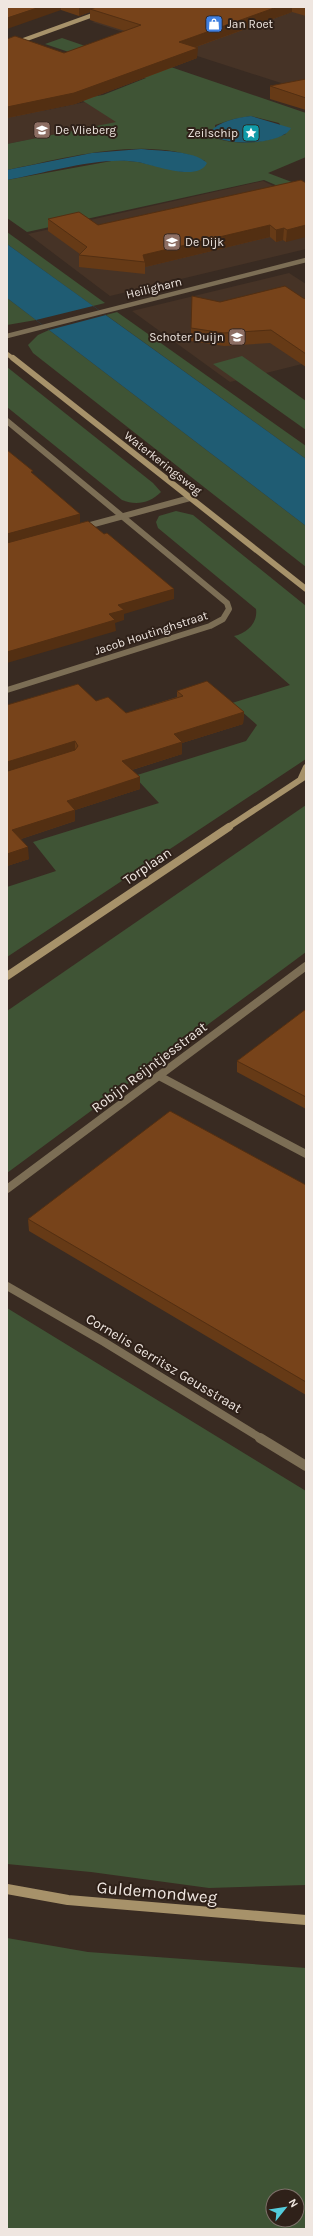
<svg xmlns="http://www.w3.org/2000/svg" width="313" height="2236" font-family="Karla,sans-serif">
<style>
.built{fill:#463326}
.green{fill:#3f5435;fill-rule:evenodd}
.water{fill:#1f5c73}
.pier{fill:#392b22}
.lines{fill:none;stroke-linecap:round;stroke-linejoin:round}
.street-far3{stroke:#7c6e55;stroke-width:4.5}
.street-far2{stroke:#7c6e55;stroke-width:6}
.street-far1{stroke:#7c6e55;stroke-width:8}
.street{stroke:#7c6e55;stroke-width:10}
.secondary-far3{stroke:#a7926a;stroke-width:4.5}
.secondary-far2{stroke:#a7926a;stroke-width:6}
.secondary-far1{stroke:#a7926a;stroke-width:8}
.secondary{stroke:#a7926a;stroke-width:10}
.wall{fill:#663a16}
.shaded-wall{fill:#532f12}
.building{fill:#77431a;stroke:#532f12}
.labels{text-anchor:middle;stroke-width:4;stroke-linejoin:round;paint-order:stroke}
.far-poi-label{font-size:12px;fill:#efe6e0;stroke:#2f2119;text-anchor:start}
.far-street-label{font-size:12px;fill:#efe6e0;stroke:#2f2119}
.street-label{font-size:14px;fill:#efe6e0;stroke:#2f2119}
.near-street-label{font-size:17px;fill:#efe6e0;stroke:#2f2119}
</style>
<rect width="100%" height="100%" fill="#392b22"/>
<g class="built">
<path d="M306 7V91L92 22 125 10Z"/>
<path d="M85 102 117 122 7 144V103L42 111Z"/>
<path d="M263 181 280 189 306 186V249L110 296 28 234Z"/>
<path d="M289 273 306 284V363L230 382 132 311Z"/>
</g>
<g class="green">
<path d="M62 38 91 48 159 63 306 113V157L268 173 297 184 285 189 264 180 27 232 7 218V180L117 160 138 162 183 172 205 161C149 134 65 158 7 170V144L116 122 80 99 103 95 146 78 45 44ZM251 116 279 123 286 134C264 143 238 146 215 138V125L234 119Z"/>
<path d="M7 232 105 303 93 306 7 244Z"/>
<path d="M7 298 36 320 7 325Z"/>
<path d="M117 312 306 446V459L106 315Z"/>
<path d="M49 330 306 526V567L33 353 28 345 38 335Z"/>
<path d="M242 356 306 401V430L213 364Z"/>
<path d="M7 367 153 483 161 492C150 503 136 506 122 500L7 407Z"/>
<path d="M176 511 193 515 306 606V759L7 957V887L56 871 33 842 159 803 134 776 246 741 257 725 232 703 290 685 234 636C247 633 258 623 256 609L158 528 156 522 159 516Z"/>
<path d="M306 805V952L7 1173V1011Z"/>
<path d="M7 1308 306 1491V1885L209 1888 91 1872 7 1864Z"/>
<path d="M7 1938 88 1952 306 1968V2229H7ZM273 2196H297V2220H273Z"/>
</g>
<g class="water">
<path d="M251 116 291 128C282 145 221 148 210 132 219 121 236 118 251 116Z"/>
<path d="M141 149C158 151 194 150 207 163 198 183 152 164 137 162 99 156 46 173 7 180V170L92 153Z"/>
<path d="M7 244 306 459V526L7 298Z"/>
</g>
<path class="pier" d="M93 306 106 315 49 330 36 320Z"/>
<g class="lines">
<path class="street-far3" d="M7 336 306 260"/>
<g class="street-far2">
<path d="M7 421 227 603 229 609 223 619 210 626 7 690"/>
<path d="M83 527 190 498"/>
</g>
<g class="street-far1">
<path d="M159 1076 306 1154"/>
<path d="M7 1189 306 966"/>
<path d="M7 1286 104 1342 262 1439"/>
</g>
<path class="street" d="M260 1438 306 1466"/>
<g class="secondary-far3">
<path d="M7 46 115 7"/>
<path d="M7 354 14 359"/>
</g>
<g class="secondary-far2">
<path d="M13 358 306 589"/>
<path d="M301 778 306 767"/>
<path d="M227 828 306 776"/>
</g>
<path class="secondary-far1" d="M7 976 229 827"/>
<path class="secondary" d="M7 1889 68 1900 306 1920"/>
</g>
<g class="wall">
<path d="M7 7H306V16L292 12 196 47 197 58 75 104 7 118V39L64 53 125 31 90 20V12L79 16 61 10Z"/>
<path d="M306 79V110L270 99V86Z"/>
<path d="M301 180 286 242 283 240 276 242 270 237 145 267V274L79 267V255L80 254 48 231V219L98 225Z"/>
<path d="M303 298 306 299V367L270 343 224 346 191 341V328Z"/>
<path d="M177 691 244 712 243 724 182 743V754L132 770 140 777V789L75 810V821L21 839 29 859 7 866V705L96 701 126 713 177 697Z"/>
<path d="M306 1009V1109L237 1072V1061Z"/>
<path d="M306 1185V1395L29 1231 28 1219Z"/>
</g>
<g class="shaded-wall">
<path d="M40 7H61V10L7 29V18Z"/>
<path d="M79 7H104L90 9V12L79 16Z"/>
<path d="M277 7H292V12L179 53V42Z"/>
<path d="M198 48 197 58 75 104 7 118V107Z"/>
<path d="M270 225V237L145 267V262L143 255Z"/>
<path d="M306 225V237L286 242 287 230Z"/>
<path d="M284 228 283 240 276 242V230Z"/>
<path d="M80 514V524L7 544V534Z"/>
<path d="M174 589V599L124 614V620L115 623 116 631 7 663V652L109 614 118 605Z"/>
<path d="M244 712 243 724 182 743V754L122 773V761L174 734Z"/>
<path d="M75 741V753L7 773V762Z"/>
<path d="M140 777V789L75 810V821L12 842V830L67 801Z"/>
<path d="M28 847 29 859 7 866V854Z"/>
</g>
<g class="building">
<path d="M7 7H40L7 18Z"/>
<path d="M97 7H277L179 42 198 48 74 93 7 107V39L15 36 64 53 141 25 90 9Z"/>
<path d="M306 79V98L270 86Z"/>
<path d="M301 180 306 183V225L287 230 284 228 276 230 270 225 143 255 145 262 79 255 87 247 48 219 79 212 98 225Z"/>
<path d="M285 286 303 298 306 299V354L271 330 224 333 191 328 192 296 220 302Z"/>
<path d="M7 450 33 471 31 472 80 514 7 534Z"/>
<path d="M88 521 104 534 107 533 174 589 118 605 124 610 109 614 115 620 7 652V543Z"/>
<path d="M207 681 244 712 174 734 182 742 122 761 140 777 67 801 75 810 12 830 28 847 7 854V770L8 771 75 750 78 746 75 741 7 762V705L78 684 96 701 108 697 126 713 183 696 177 691Z"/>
<path d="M306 1009V1097L237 1061Z"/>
<path d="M170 1111 306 1185V1382L28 1219Z"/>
</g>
<defs>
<symbol id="shop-square" viewBox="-11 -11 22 22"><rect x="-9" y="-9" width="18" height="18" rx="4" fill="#3f7fe0" stroke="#2f2119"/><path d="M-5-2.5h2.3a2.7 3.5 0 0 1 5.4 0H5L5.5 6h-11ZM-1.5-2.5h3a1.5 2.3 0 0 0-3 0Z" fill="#fff"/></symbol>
<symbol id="school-square" viewBox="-11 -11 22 22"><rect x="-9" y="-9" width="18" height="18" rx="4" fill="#8d6e63" stroke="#2f2119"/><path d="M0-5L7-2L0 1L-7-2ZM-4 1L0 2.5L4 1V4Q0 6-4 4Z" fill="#fff"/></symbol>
<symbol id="sight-square" viewBox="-11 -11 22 22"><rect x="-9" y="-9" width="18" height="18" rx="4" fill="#0f9aa8" stroke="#2f2119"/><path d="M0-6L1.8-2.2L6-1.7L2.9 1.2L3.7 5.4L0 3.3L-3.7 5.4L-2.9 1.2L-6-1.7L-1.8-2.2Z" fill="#fff"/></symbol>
</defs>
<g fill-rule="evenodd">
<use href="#shop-square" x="204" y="14" width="20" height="20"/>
<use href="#school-square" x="32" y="120" width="20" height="20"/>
<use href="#sight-square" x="241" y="123" width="20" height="20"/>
<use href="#school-square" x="162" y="232" width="20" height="20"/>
<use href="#school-square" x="227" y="327" width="20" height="20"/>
</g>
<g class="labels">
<g class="far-poi-label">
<text x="227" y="28">Jan Roet</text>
<text x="55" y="134">De Vlieberg</text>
<text x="238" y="137" text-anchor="end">Zeilschip</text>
<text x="185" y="246">De Dijk</text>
<text x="224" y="341" text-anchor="end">Schoter Duijn</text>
</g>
<g class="far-street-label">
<text transform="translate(154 288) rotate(-14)" y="4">Heiligharn</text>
<text transform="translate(163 463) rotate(38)" y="4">Waterkeringsweg</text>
<text transform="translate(151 633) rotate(-18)" y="4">Jacob Houtinghstraat</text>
</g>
<g class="street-label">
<text transform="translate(147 866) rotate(-34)" y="5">Torplaan</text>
<text transform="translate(149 1067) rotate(-37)" y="5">Robijn Reijntjesstraat</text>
<text transform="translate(164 1363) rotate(31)" y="5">Cornelis Gerritsz Geusstraat</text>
</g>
<g class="near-street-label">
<text transform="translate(157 1892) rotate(5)" y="6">Guldemondweg</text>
</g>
</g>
<rect width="313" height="2236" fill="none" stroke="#efe6e0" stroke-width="16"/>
<g transform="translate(285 2208) rotate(60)"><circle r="19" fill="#2f2119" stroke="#7c7069"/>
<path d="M0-3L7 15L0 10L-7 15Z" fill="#53cbdb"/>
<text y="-6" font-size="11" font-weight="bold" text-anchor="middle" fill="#efe6e0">N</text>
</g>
</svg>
